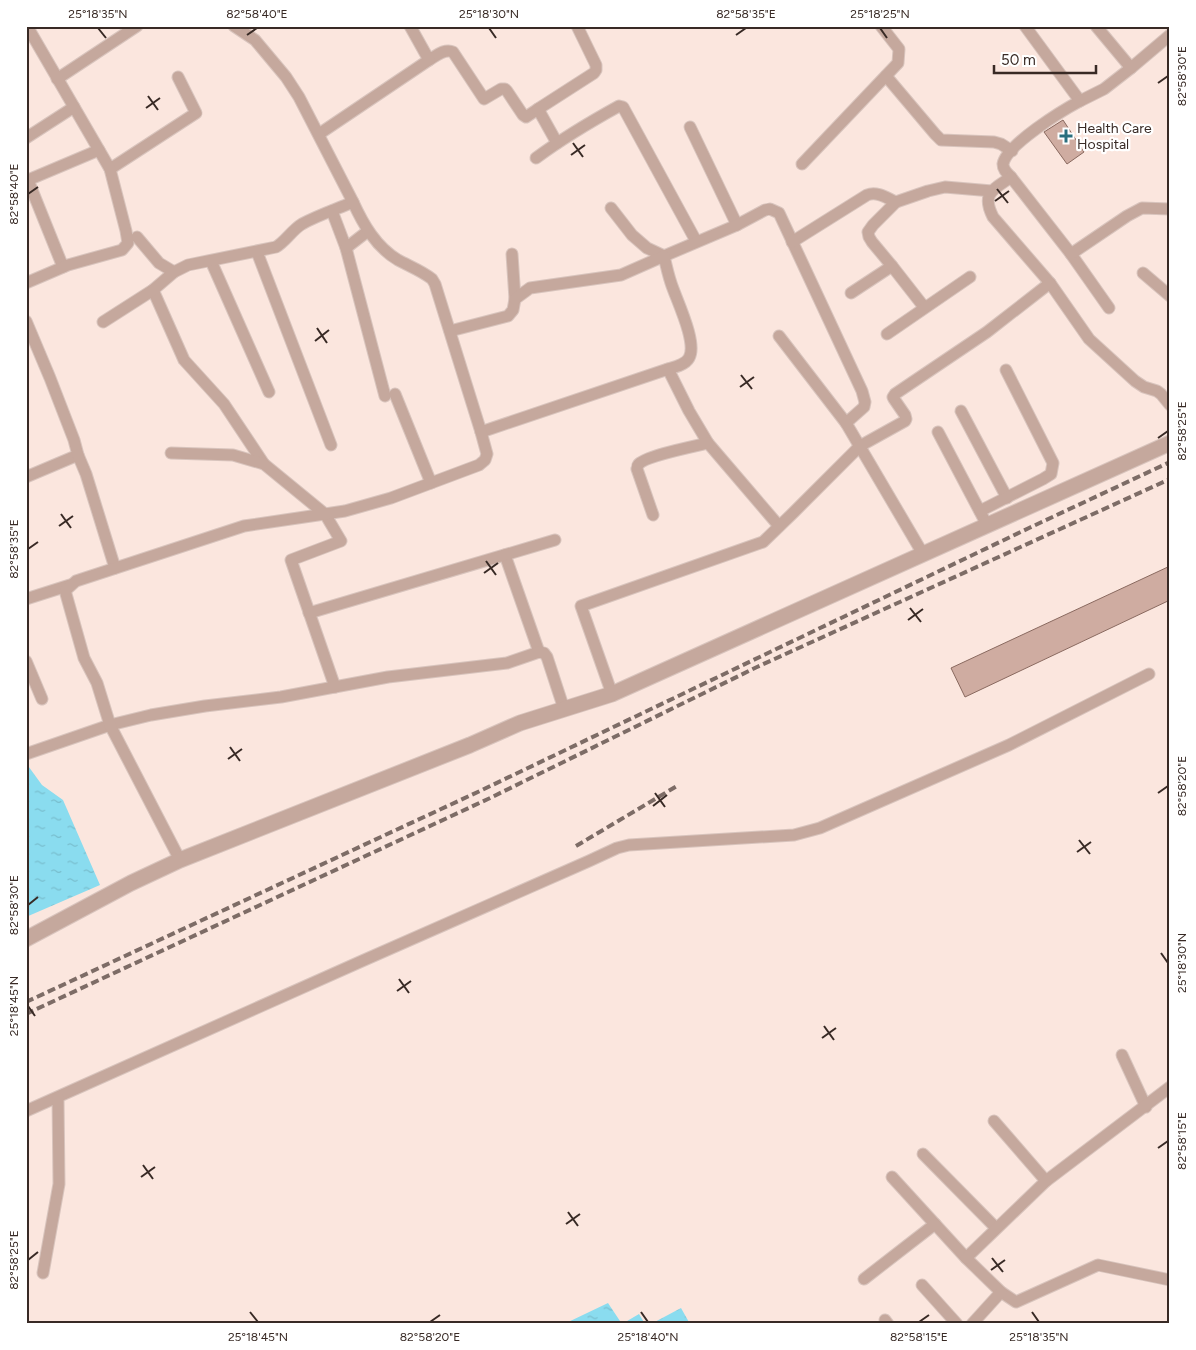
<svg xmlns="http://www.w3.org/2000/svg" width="1196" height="1350" font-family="Figtree,sans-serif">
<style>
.water{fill:url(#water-ripples)}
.building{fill:#cfaca1;stroke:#89695f}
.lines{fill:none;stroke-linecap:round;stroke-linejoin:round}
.minor-casing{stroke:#d8c4bd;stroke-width:13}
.tertiary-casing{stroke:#d8c4bd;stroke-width:17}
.minor{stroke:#c5a89d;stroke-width:11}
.tertiary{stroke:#c5a89d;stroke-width:15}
.rail{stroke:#7d6c66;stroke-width:4;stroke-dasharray:8 4;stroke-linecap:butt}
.ticks{fill:none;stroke:#382a25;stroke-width:2}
.poi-dot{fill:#2a6f7e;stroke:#fff;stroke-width:2}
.labels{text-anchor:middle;stroke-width:4.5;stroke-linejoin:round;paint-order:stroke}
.poi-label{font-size:14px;fill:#382a25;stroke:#fff;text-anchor:start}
.neatline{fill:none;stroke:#382a25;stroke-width:2}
.ticks-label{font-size:12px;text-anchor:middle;fill:#382a25}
</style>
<defs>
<pattern id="water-ripples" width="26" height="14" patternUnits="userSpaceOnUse" patternTransform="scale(1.25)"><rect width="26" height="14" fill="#8adcef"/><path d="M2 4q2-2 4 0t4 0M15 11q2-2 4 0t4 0" fill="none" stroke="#78bdcd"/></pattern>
</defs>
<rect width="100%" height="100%" fill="#fbe6de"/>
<g class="water">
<path d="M26 763 42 785 63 800 100 885 26 917Z"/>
<path d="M608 1303 622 1324 639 1314 645 1324H564Z"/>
<path d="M681 1308 690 1324H651Z"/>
</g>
<g class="building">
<path d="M1063 120 1084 152 1067 164 1044 132Z"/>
<path d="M1170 566V600L965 697 951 668Z"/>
</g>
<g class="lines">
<defs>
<g id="minor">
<path d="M1025 26 1080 101 1104 89 1131 68"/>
<path d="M1096 26 1131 68 1170 35"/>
<path d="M429 60C436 56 445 48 453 52L484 99 501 89H505L507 91 523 115 526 117 538 109 557 143"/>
<path d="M886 76 935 134 941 140 994 142 1001 144 1012 151"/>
<path d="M57 79 137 26"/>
<path d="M1080 101C1063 110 1006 145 1003 164 1003 170 1007 173 1011 177 993 190 981 193 993 217L1050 283 1089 339 1135 381 1144 387 1157 391 1161 394 1170 405"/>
<path d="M538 109 594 73 596 70V65L577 26"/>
<path d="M690 127 737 225"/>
<path d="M319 134 429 60 410 26"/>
<path d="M26 138 74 107"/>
<path d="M536 158C563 138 590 122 619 106L623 107 696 241"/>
<path d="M802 164 898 63 899 49 881 26"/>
<path d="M110 169 196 113 178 77"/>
<path d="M1011 177 1071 254 1109 308"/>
<path d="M611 208 632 235 647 248 664 256 737 225 765 210 770 209 779 213 862 391 865 402 864 407 846 423"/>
<path d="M332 211 346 248 385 396"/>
<path d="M137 237 159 263 174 272"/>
<path d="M792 242 867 195C877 191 887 198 896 202"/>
<path d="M346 248 368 231"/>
<path d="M257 252 331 445"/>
<path d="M1071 254 1127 216 1142 208 1170 209"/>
<path d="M211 261 269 392"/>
<path d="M63 267 28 180 99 150"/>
<path d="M1143 273 1170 296"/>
<path d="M26 283 68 265 122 250 128 243 126 231 110 169 27 26"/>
<path d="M153 290 184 360 224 404 264 464"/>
<path d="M851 293 892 266"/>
<path d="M924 307 892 266 872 242 869 237 868 232 873 225 896 202 928 191 945 187 992 191"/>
<path d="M26 321 50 378 74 440 78 455 26 477"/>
<path d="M103 322 153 290 174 272 188 265 276 247C286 241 292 230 302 224 318 215 337 209 353 202"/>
<path d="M450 331 508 316 513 310 515 299 512 254"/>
<path d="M887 334 970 277"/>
<path d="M779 336 846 423 923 554"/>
<path d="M668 369 689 411 708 443 779 526"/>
<path d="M395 394 431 483"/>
<path d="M961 411 1007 498"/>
<path d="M481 432 668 369C675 367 685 365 689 358 698 343 676 299 671 283 668 274 666 265 664 256L621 275 530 288 515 299"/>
<path d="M938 432 987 525"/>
<path d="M171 453 233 455 264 464 325 514 341 541 291 560 335 687"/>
<path d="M78 455 86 474 115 568"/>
<path d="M980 511 1043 479 1051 474 1053 463 1006 370"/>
<path d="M653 515 637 469C638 468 637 466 638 465 644 456 696 446 708 443"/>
<path d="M505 555 539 652"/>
<path d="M26 599 70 585"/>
<path d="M309 613 555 540"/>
<path d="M26 661 42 699"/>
<path d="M612 694 581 606 763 542 794 512 860 446 905 421 906 419 905 415 894 399 893 397 895 394 987 332 1050 283"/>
<path d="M26 754 110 725 151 715 205 706 281 697 388 677 507 663 539 652 544 653 547 657 564 709"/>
<path d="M180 860 110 725 97 683 84 658 66 594V590L76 581 244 526 345 511 391 498 479 465 485 460 487 454 481 432 435 284 432 279C422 271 409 266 398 260 376 247 363 224 353 202L299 97 286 77 255 40 234 26"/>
<path d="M1122 1055 1146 1107"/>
<path d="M26 1111 362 961 589 861 617 848 629 845 794 835 820 828 1009 745 1149 674"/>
<path d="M994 1121 1046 1181"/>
<path d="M923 1154 996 1228"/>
<path d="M892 1177 966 1258 1001 1292 1016 1302 1098 1265 1170 1280"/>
<path d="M966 1258 1046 1181 1170 1087"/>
<path d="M43 1273 59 1184 58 1098"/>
<path d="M864 1279 935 1224"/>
<path d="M922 1285 957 1324"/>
<path d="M885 1320 888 1324"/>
<path d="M972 1324 1001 1292"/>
</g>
<path id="tertiary" d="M26 939 131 883 180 860 470 745 520 723 612 694 1170 443"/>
</defs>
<use href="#minor" class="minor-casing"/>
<use href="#tertiary" class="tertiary-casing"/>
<use href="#minor" class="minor"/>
<use href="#tertiary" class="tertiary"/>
<g class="rail">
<path d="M576 846 677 786"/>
<path d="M26 1002 482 790 1029 528 1170 462"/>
<path d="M26 1014 488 799 757 667 1170 479"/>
</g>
</g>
<path class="ticks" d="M98 28 106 38M489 28 496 38M880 28 887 38M247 35 257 28M736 35 746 28M1158 83 1168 76M148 96 158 110M146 108 160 98M573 143 583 157M571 155 585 145M997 189 1008 203M28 194 38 187M995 201 1009 191M317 328 327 343M315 341 329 330M741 375 752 389M740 387 754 377M1158 438 1168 431M61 514 71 528M59 526 73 516M28 549 38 542M486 561 496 575M484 573 498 563M910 608 921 622M908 620 923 609M230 747 240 761M228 759 242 749M655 793 665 807M1158 793 1168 786M653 806 667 795M1079 840 1090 854M1077 852 1091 842M28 905 38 897M1161 953 1168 963M399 979 409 993M397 991 411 981M28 1006 35 1016M824 1026 834 1040M822 1038 836 1028M1158 1148 1168 1141M143 1165 153 1179M141 1177 155 1167M568 1212 578 1226M566 1224 580 1214M992 1258 1003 1272M28 1260 38 1252M991 1270 1005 1260M250 1312 258 1322M641 1312 648 1322M1032 1312 1039 1322M430 1322 440 1315M919 1322 929 1315"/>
<path class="poi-dot" d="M1063.5 128.5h5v5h5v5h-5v5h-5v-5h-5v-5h5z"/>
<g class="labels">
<g class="poi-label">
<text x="1077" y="133">Health Care<tspan x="1077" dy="16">Hospital</tspan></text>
</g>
</g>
<rect width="1196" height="1350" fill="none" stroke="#ffffff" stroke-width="55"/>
<path d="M994 65v8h102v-8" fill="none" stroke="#382a25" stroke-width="2.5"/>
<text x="1001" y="65" font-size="15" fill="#382a25" stroke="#ffffff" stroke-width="4" paint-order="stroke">50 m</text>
<rect x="28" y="28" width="1140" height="1294" class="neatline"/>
<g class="ticks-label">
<text x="98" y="18">25°18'35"N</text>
<text x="257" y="18">82°58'40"E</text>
<text x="489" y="18">25°18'30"N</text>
<text x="746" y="18">82°58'35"E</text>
<text x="880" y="18">25°18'25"N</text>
<text transform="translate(1182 76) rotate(-90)" y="4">82°58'30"E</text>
<text transform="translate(14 194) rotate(-90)" y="4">82°58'40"E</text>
<text transform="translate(1182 431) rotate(-90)" y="4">82°58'25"E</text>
<text transform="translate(14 549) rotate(-90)" y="4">82°58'35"E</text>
<text transform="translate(1182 786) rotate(-90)" y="4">82°58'20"E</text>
<text transform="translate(14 905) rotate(-90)" y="4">82°58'30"E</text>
<text transform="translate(1182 963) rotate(-90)" y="4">25°18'30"N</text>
<text transform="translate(14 1006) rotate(-90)" y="4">25°18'45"N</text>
<text transform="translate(1182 1141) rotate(-90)" y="4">82°58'15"E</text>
<text transform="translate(14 1260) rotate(-90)" y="4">82°58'25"E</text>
<text x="258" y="1341">25°18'45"N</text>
<text x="430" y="1341">82°58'20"E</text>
<text x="648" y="1341">25°18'40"N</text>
<text x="919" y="1341">82°58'15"E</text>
<text x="1039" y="1341">25°18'35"N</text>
</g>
</svg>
